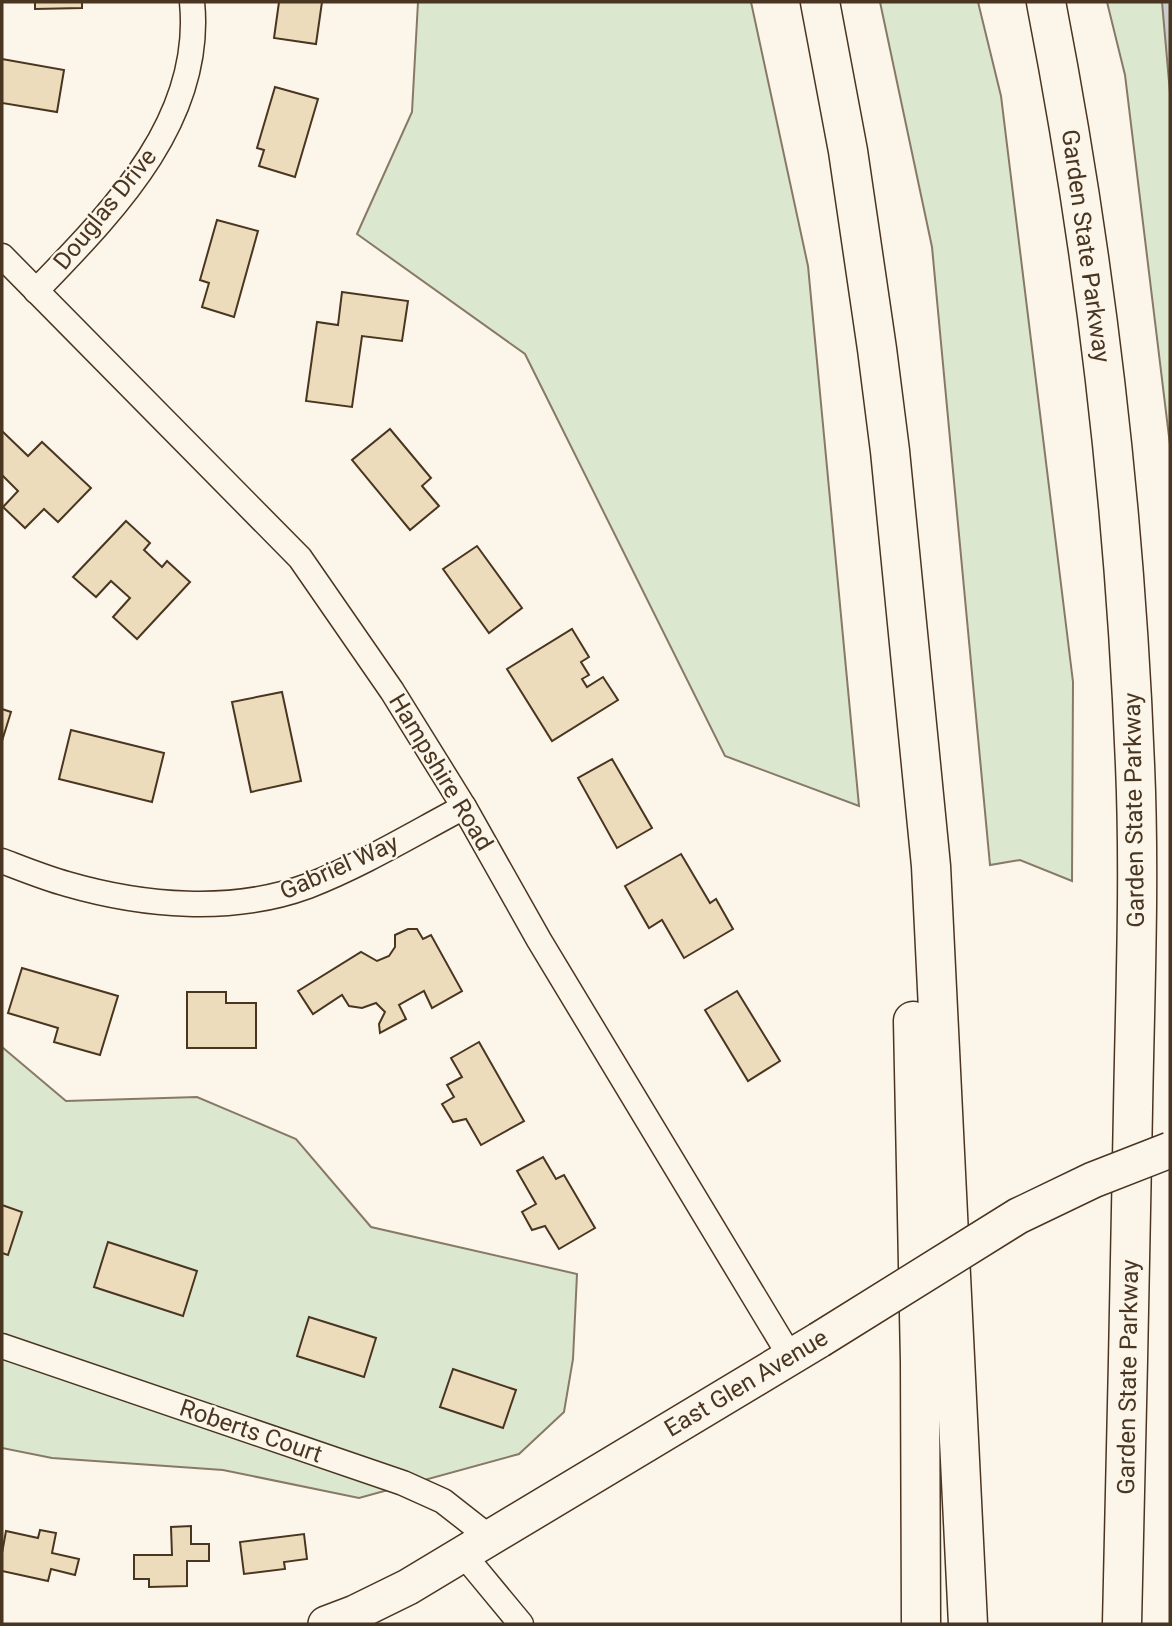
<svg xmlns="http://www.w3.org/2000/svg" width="1172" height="1626" font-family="Roboto,sans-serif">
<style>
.green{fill:#dce7d0;stroke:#887966;stroke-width:2}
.water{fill:#c9cecd;stroke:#887966;stroke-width:2}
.building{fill:#ecdcbc;stroke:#4a3520;stroke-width:2}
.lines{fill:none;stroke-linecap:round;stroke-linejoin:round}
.street-casing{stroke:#4a3520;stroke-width:27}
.secondary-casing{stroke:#4a3520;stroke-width:38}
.highway-casing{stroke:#4a3520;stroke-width:41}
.street{stroke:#fbf6e9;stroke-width:24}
.secondary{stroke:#fbf6e9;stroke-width:35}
.highway{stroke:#fbf6e9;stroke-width:38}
.secondary-bridge-casing{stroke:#4a3520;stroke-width:38;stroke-linecap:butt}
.secondary-bridge{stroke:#fbf6e9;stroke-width:35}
.labels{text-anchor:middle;stroke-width:5;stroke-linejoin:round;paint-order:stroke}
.street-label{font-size:24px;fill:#4a3520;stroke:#fbf6e9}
</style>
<rect width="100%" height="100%" fill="#fbf6e9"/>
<g class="green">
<path d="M418 2H751L808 266 859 806 725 756 525 354 357 234 412 112Z"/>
<path d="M880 2H978L1001 96 1073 682 1072 881 1020 860 990 865 932 247Z"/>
<path d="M1107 2H1170V445L1125 75Z"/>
<path d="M2 1047 66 1101 197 1097 296 1139 371 1227 577 1274 573 1359 564 1412 519 1454 359 1498 223 1470 52 1458 2 1448Z"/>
</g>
<path class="water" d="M1162 2H1170V93Z"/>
<g class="building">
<path d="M35 2H82V8L35 9Z"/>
<path d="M279 2H322L316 44 274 38Z"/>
<path d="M2 59 64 70 57 112 2 103Z"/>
<path d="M275 87 318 99 295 177 259 166 264 150 257 148Z"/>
<path d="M217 220 258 231 234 317 202 307 209 283 200 280Z"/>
<path d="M342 292 408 301 402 341 362 336 352 407 306 401 317 322 338 325Z"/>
<path d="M390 429 431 478 422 486 439 506 410 530 352 460Z"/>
<path d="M2 431 28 456 42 442 91 488 58 522 44 509 25 528 3 507 18 491 2 475Z"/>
<path d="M126 521 150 543 144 550 162 567 167 561 190 582 137 639 113 617 130 598 111 581 96 597 73 577Z"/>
<path d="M477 546 522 608 489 633 443 569Z"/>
<path d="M572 629 589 657 581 662 589 675 582 679 587 687 603 677 618 700 552 741 507 669Z"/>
<path d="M282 692 301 781 251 792 232 702Z"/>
<path d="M2 709 11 712 2 741Z"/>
<path d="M71 730 164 753 152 802 59 779Z"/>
<path d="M612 759 652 828 617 848 578 778Z"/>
<path d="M681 854 710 903 716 899 733 929 684 958 662 920 649 928 625 886Z"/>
<path d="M408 929H417L423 939 431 935 462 991 432 1008 424 991 399 1005 406 1019 380 1033 379 1024 385 1012 376 1003 362 1008 349 1006 342 995 313 1014 298 991 361 952 377 961 389 956 395 947V935Z"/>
<path d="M22 968 118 996 100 1055 54 1042 58 1028 8 1013Z"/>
<path d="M737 991 780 1061 748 1081 705 1010Z"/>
<path d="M187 992H226V1003H256V1048H187Z"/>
<path d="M479 1042 524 1121 481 1145 466 1119 453 1122 442 1104 454 1097 447 1085 462 1077 451 1058Z"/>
<path d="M543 1157 556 1179 564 1175 595 1228 559 1249 545 1226 532 1230 522 1212 536 1204 517 1171Z"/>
<path d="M2 1205 22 1212 8 1255 2 1253Z"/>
<path d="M108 1242 197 1271 183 1316 94 1287Z"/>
<path d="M309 1317 376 1338 364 1377 297 1356Z"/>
<path d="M453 1369 516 1390 503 1428 440 1407Z"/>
<path d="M191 1526V1544H209V1561H187V1586L149 1587V1579H134V1555H172L171 1527Z"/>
<path d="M40 1530 56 1533 52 1553 79 1559 75 1575 51 1569 48 1581 2 1571V1553L6 1531 38 1538Z"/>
<path d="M304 1534 307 1559 284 1562 285 1569 244 1574 240 1542Z"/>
</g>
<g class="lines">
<defs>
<g id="street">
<path d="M2 256 300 558 392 691 464 807 539 940 790 1356"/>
<path d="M36 291C112 212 204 121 192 2"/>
<path d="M2 861C23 869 45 878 67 884 143 906 232 914 308 886 362 865 413 834 464 807"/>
<path d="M2 1346 403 1483 443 1501 489 1537"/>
<path d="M463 1554 521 1624"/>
</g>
<path id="secondary" d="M326 1624 355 1613 408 1587 819 1340"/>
<g id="highway">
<path d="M820 2 848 151 877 349 890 451 931 866 968 1624"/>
<path d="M1046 2C1095 254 1125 508 1135 765 1140 879 1135 994 1133 1109 1130 1281 1126 1452 1122 1624"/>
<path d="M913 1021 920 1362 921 1624"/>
</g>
</defs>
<use href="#street" class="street-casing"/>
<use href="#secondary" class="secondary-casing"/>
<use href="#highway" class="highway-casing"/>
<use href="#street" class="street"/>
<use href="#secondary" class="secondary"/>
<use href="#highway" class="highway"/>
<defs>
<path id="secondary-bridge" d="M819 1340 1018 1216 1093 1180 1170 1150"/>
</defs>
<use href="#secondary-bridge" class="secondary-bridge-casing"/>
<use href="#secondary-bridge" class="secondary-bridge"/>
</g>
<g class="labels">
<g class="street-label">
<text transform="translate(105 209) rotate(-51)" y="8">Douglas Drive</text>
<text transform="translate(1086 246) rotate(82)" y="8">Garden State Parkway</text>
<text transform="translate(441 772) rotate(59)" y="8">Hampshire Road</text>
<text transform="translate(1134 810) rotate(-91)" y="8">Garden State Parkway</text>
<text transform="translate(339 867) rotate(-24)" y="8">Gabriel Way</text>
<text transform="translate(1128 1377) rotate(-89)" y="8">Garden State Parkway</text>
<text transform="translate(746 1383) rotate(-31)" y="8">East Glen Avenue</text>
<text transform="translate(251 1431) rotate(19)" y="8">Roberts Court</text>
</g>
</g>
<rect width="1172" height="1626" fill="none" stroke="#4a3520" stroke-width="7"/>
</svg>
